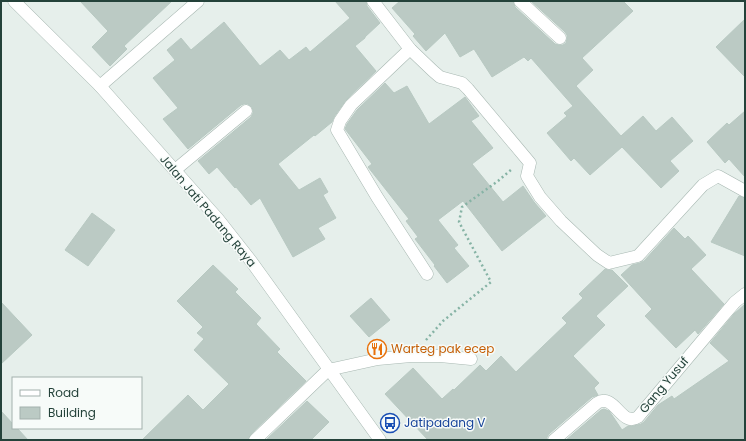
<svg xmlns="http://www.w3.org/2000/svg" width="746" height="441" font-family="Poppins,sans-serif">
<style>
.building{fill:#bbcac4;stroke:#b8c9c2}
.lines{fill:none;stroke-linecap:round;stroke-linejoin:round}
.minor-casing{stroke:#a8b8b2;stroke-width:13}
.path{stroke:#86b3a5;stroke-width:2.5;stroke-dasharray:2 3;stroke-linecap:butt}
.minor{stroke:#fff;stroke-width:12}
.labels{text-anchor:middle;stroke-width:3;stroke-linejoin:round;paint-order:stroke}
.street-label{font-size:12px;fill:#24423a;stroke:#f7fbf9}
.food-label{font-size:12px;fill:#c56008;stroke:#f7fbf9;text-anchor:start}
.transit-label{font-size:12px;fill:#164399;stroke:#f7fbf9;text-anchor:start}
</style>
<rect width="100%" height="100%" fill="#e6efeb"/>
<g class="building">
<path d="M80 1H172L124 46 127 49 110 66 92 47 108 31Z"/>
<path d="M335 1H366L367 6 380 23 365 37V38L355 46 376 71 346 100 334 117 332 122 315 136 314 135 278 164 299 190 320 178 328 192 323 195 336 218 318 228 325 239 293 257 260 198 251 205 236 187 235 188 217 167 209 174 198 161 251 117 253 113V110L252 107 248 104H244L241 105 188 149 163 119 178 108 153 78 175 60 167 50 181 38 191 50 224 22 260 66 280 50 289 60 306 47 310 52 350 18Z"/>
<path d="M400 1H513L515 7 555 44 559 45H563L566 43 567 39V35L565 32 531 1H623L633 11 582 58 593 70 576 86 621 136 643 116 656 131 672 117 693 141 670 161 679 171 661 188 622 147 590 175 574 158 571 161 547 133 567 116 564 113 573 106 531 58 528 61 524 57 492 77 474 49 460 57 445 33 426 51 413 36 415 34 392 8Z"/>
<path d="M745 19V77L716 47Z"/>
<path d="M385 83 394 93 407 86 429 124 465 97 479 116 471 121 493 148 472 164 503 202 523 186 534 202 546 216 502 251 463 201 438 220 458 245 454 248 469 266 447 283 434 266 435 265 415 239 418 237 406 221 409 219 368 167 372 164 345 129 347 124 357 110Z"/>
<path d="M745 111V177L729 159 725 163 707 142 727 123 729 125Z"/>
<path d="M739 196 745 198V256L711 242Z"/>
<path d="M92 213 115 230 88 266 65 250Z"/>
<path d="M674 228 685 239 688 236 706 255 691 269 724 304 698 334 695 330 676 348 645 316 652 309 621 275 632 265 640 263 644 261Z"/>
<path d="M213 265 238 289 235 292 261 318 256 324 280 349 277 352 306 381 250 435 248 440H142L188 395 203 410 229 384 194 350 204 339 197 333 203 327 177 301Z"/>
<path d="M605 269 608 270H612L628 286 596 316 605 325 573 356 599 383 594 388 598 395 592 397 549 434 547 437V440H428L385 394 413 368 442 399 453 389 454 390 480 365 486 371 501 356 516 372 567 323 562 318 583 298 579 294Z"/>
<path d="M371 298 390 320 369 337 350 316Z"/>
<path d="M1 302 32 335 1 364Z"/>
<path d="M745 304V440H566L601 410 604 409 609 411 612 415 622 430 628 426H634L641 424 644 422 658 405 672 396 674 399 729 361 710 343 734 314Z"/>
<path d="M307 401 329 422 311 440H266Z"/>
<path d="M1 411 13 424V428H17L28 440H1Z"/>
</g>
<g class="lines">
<defs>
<g id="minor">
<path d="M14 1 100 86 218 219 251 261 380 440"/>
<path d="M373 1 410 49 433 71 440 77 462 83 468 89 530 163 527 176 540 197 561 221 597 255 609 263 638 256 703 185 718 176 745 191"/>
<path d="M520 1 560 38"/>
<path d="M410 49 351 105 340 121 337 130 377 197 427 274"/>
<path d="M100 86 198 1"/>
<path d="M175 170 246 111"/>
<path d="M255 440 328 370 378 359 411 356H440L471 359"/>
<path d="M554 440 597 403C615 392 621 428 638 417L723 316 735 302 745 294"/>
</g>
</defs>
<use href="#minor" class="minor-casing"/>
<path class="path" d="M426 340 443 321 491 282 459 222 462 207 498 181 512 169"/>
<use href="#minor" class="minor"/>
</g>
<defs>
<symbol id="restaurant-ring" viewBox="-11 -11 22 22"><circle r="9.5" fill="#f7fbf9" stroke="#e8710a" stroke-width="1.5"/><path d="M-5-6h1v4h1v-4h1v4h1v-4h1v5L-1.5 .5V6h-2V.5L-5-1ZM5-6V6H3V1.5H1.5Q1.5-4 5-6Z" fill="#e8710a"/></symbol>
<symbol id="bus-ring" viewBox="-11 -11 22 22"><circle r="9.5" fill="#f7fbf9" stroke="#1a4fb4" stroke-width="1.5"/><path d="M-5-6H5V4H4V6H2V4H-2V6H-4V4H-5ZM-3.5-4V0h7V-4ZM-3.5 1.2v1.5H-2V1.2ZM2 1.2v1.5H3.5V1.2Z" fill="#1a4fb4"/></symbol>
</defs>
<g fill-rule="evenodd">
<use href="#restaurant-ring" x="366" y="338" width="22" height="22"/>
<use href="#bus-ring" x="379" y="412" width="22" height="22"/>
</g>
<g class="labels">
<g class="street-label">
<text transform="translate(208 211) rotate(50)" y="4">Jalan Jati Padang Raya</text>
<text transform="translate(664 385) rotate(-50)" y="4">Gang Yusuf</text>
</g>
<g class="food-label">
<text x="391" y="353">Warteg pak ecep</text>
</g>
<g class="transit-label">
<text x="404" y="427">Jatipadang V</text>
</g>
</g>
<rect width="746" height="441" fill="none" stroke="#24423a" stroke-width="4"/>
<rect x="12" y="377" width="130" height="52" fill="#f7fbf9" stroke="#a3b1ad"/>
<rect x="20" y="390" width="20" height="6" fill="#ffffff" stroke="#a3b1ad"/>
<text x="48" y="397" font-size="12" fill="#24423a">Road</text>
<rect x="20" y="407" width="20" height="12" fill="#bbcac4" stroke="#a3b1ad"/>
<text x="48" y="417" font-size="12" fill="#24423a">Building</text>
</svg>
